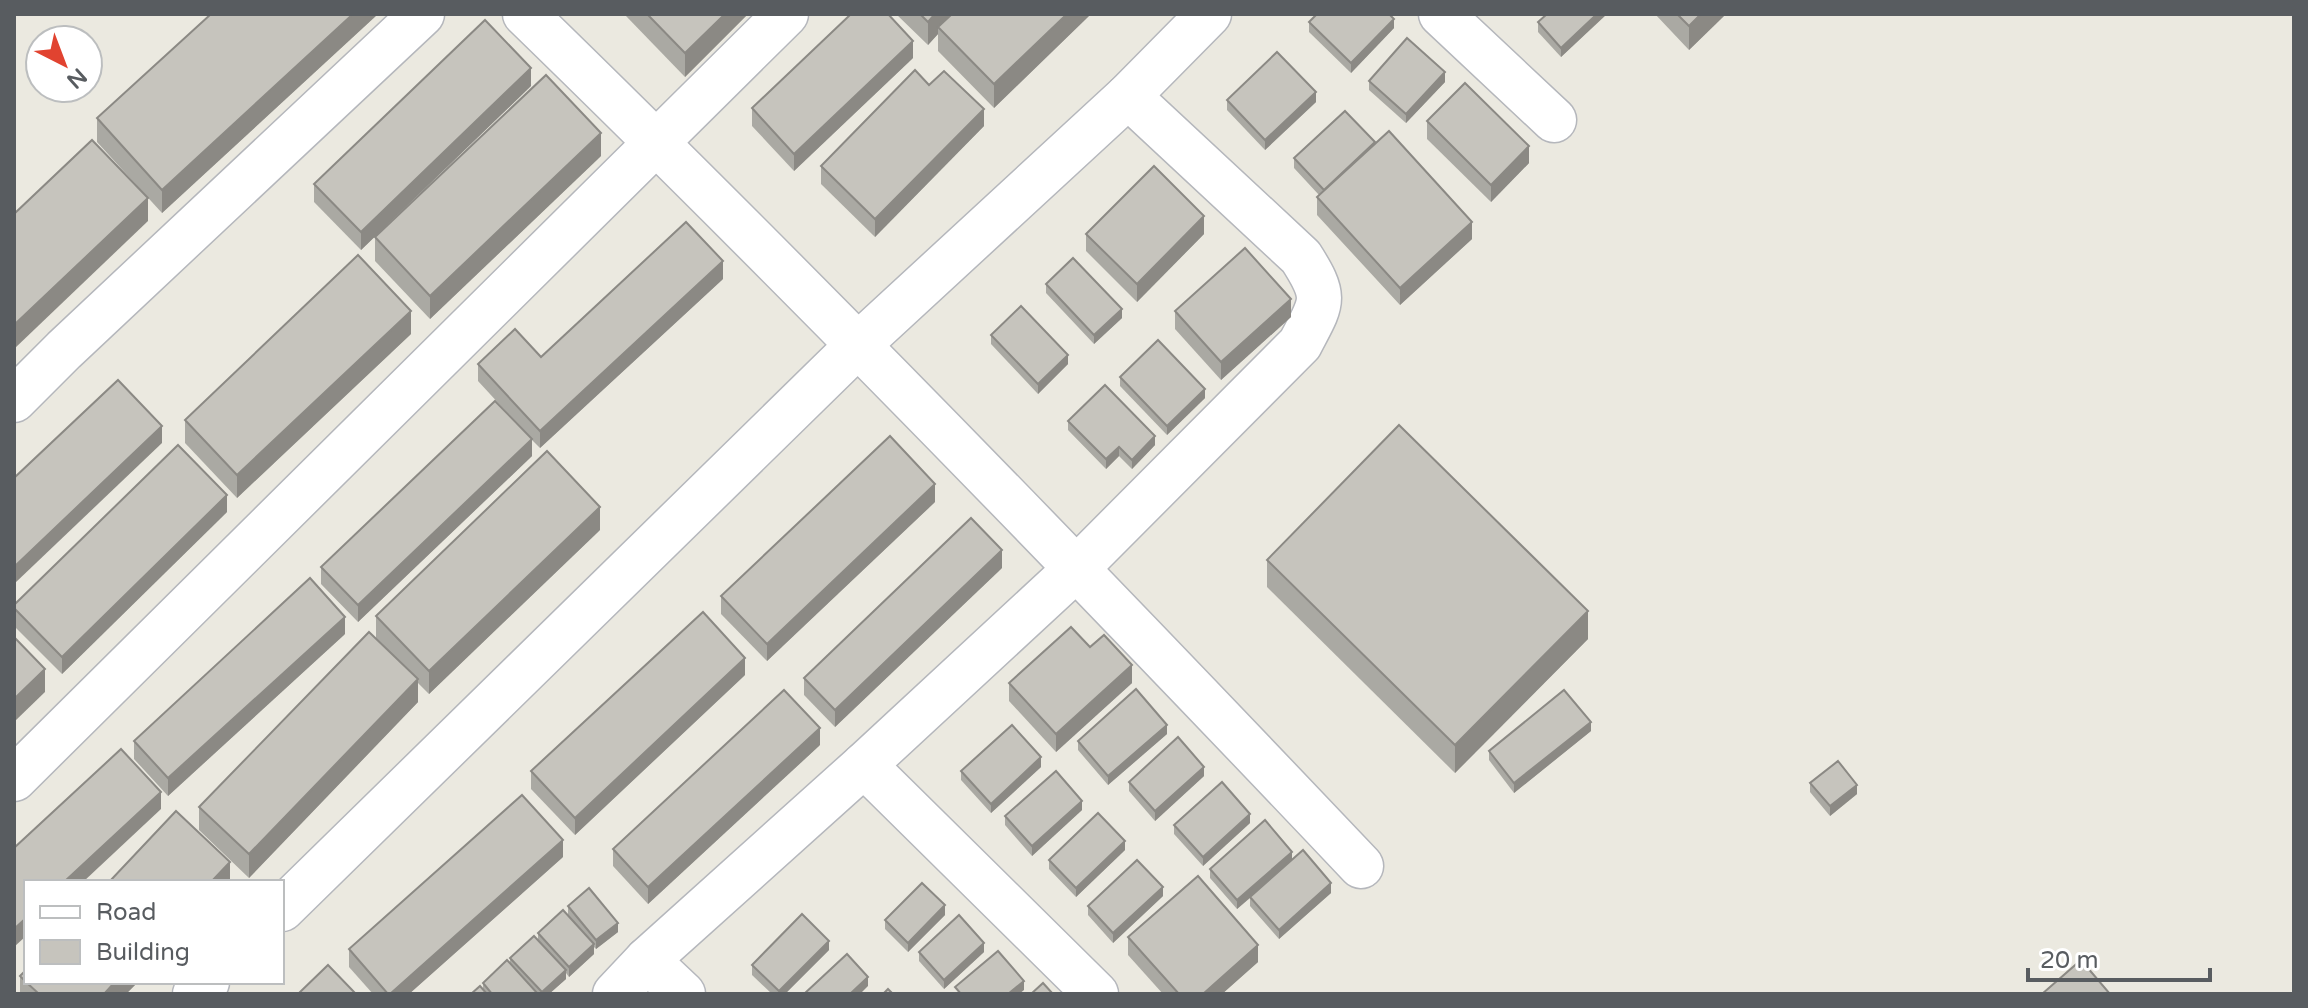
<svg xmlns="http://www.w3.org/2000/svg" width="2308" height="1008" font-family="'Varela Round',sans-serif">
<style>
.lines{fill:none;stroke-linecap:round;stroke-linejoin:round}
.minor-casing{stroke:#b5b7bc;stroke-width:47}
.minor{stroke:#fff;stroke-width:44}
.wall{fill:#aaa9a3}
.shaded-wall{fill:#8b8984}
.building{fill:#c6c4bd;stroke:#8b8984;stroke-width:2}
</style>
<rect width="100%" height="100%" fill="#ebe9e0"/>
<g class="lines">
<defs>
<g id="minor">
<path d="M525 14C811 292 1087 577 1361 866"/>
<path d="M1441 14 1554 120"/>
<path d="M14 400 64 350 422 14"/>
<path d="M864 765 1096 994"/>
<path d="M14 779 786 14"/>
<path d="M282 909 859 344 1128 96 1209 14"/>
<path d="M647 960 683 994"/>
<path d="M195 994 207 982"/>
<path d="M615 994 647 960 864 765 1078 567 1300 344C1322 302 1328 299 1301 257L1128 96"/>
</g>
</defs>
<use href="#minor" class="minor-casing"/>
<use href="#minor" class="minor"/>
</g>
<g class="wall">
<path d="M211 14H378L162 213 97 142V118Z"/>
<path d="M626 14H748L685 77 626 16Z"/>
<path d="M896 14H1091L994 108 938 51V34L928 45Z"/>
<path d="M1606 14 1561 57 1538 32V22Z"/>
<path d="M1655 14H1726L1689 50Z"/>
<path d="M1309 22 1394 28 1351 73 1309 32Z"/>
<path d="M913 58 794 171 752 126V108Z"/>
<path d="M1369 81 1445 82 1406 123 1369 90Z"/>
<path d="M929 85 984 126 875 237 821 184V166Z"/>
<path d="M531 86 361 250 314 202V184Z"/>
<path d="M1227 100 1316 102 1265 150 1227 110Z"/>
<path d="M1427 121 1529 163 1491 202 1427 139Z"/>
<path d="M1375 144 1472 239 1400 305 1317 215V197L1319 195 1294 168V158Z"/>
<path d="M601 156 430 319 375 261V237Z"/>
<path d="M1086 234H1204L1137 302 1086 251Z"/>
<path d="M723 279 540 448 532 440V456L358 622 321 584V567L514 420 478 381V364L541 357Z"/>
<path d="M1046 284 1122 318 1094 344 1046 293Z"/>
<path d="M1175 311 1291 317 1221 380 1175 329Z"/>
<path d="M411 334 237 498 185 443V420Z"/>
<path d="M991 335 1068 364 1038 394 991 344Z"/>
<path d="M1120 377 1205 398 1167 435 1120 386Z"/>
<path d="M1068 421 1155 445 1132 469 1119 456 1106 469 1068 430Z"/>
<path d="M935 502 767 661 721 614V596Z"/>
<path d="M227 512 62 674 14 626V605Z"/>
<path d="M600 530 429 694 418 683V702L249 878 199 830V807L376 639V616Z"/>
<path d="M1267 560 1588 639 1455 773 1267 587Z"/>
<path d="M1002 568 835 727 804 695V678Z"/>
<path d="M345 634 168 796 134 759V741Z"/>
<path d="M1090 647 1132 683 1056 752 1009 701V683Z"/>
<path d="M745 675 575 835 531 789V771Z"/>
<path d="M1591 731 1514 793 1489 760V751Z"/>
<path d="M1167 734 1108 785 1078 750V741Z"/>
<path d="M820 745 648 904 613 866V849Z"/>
<path d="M1041 767 991 813 961 780V771Z"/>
<path d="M1204 776 1155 821 1129 791V782Z"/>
<path d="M1810 783 1857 794 1830 816 1810 792Z"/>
<path d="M1082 810 1032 856 1005 825V816Z"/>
<path d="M1250 823 1203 866 1174 834V825Z"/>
<path d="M1125 850 1076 897 1049 869V860Z"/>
<path d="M563 857 409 994H373L349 967V949Z"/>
<path d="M1292 860 1331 893 1279 939 1250 906V898L1237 909 1210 878V869Z"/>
<path d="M1163 896 1113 943 1088 915V906Z"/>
<path d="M568 906 618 932 596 949 594 947V954L569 977 566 973V979L549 994H471L483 989V983L510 964V958L538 940V933L568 915Z"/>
<path d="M945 915 908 952 885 929V920Z"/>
<path d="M1128 937 1258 962 1222 994H1163L1128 955Z"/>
<path d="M829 950 785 994H772L752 975V965Z"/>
<path d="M919 952H984L944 989 919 961Z"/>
<path d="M20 976 26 982H138L126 994H20Z"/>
</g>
<g class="shaded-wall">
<path d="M353 14H378L162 213V190Z"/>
<path d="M725 14H748L685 77V53Z"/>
<path d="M935 14H958L938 27V34L928 45V22Z"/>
<path d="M1067 14H1091L994 108V84Z"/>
<path d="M1597 14H1606V15L1561 57V48Z"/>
<path d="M1701 14H1726L1689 50V26Z"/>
<path d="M1394 19V28L1351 73V63Z"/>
<path d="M913 41V58L794 171V154Z"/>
<path d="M531 68V86L361 250V232Z"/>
<path d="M1445 72V82L1406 123V114Z"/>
<path d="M1316 92V102L1265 150V140Z"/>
<path d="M984 109V126L875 237V219Z"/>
<path d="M601 133V156L430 319V296Z"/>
<path d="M1529 146V163L1491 202V185Z"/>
<path d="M148 198V221L14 349V325Z"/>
<path d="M1204 216V234L1137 302V284Z"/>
<path d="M1472 222V239L1400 305V288Z"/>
<path d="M723 261V279L540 448V431Z"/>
<path d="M1291 299V317L1221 380V362Z"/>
<path d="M1122 309V318L1094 344V335Z"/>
<path d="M411 311V334L237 498V475Z"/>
<path d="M1068 355V364L1038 394V384Z"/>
<path d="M1205 389V398L1167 435V426Z"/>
<path d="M162 426V443L14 584V567Z"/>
<path d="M1155 436V445L1132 469V460Z"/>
<path d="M532 439V456L358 622V605Z"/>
<path d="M1119 447V456L1106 469V459Z"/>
<path d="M935 484V502L767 661V644Z"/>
<path d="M227 495V512L62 674V657Z"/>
<path d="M600 507V530L429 694V671Z"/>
<path d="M1002 550V568L835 727V710Z"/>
<path d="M1588 611V639L1455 773V745Z"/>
<path d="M345 617V634L168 796V778Z"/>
<path d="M745 658V675L575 835V818Z"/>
<path d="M1132 665V683L1056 752V734Z"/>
<path d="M45 669V692L14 722V699Z"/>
<path d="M418 679V702L249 878V854Z"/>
<path d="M1591 722V731L1514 793V783Z"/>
<path d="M1167 725V734L1108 785V776Z"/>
<path d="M820 728V745L648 904V887Z"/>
<path d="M1041 757V767L991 813V804Z"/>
<path d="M1204 767V776L1155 821V811Z"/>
<path d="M1857 785V794L1830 816V806Z"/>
<path d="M161 792V809L83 882H64Z"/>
<path d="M1082 801V810L1032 856V846Z"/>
<path d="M1250 814V823L1203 866V857Z"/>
<path d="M563 840V857L409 994H390Z"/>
<path d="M1125 841V850L1076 897V888Z"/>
<path d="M1292 852V861L1237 909V900Z"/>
<path d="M230 862V882H211Z"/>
<path d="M1331 883V893L1279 939V930Z"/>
<path d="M1163 887V896L1113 943V933Z"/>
<path d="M945 905V915L908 952V943Z"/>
<path d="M26 918V936L14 947V929Z"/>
<path d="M618 923V932L596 949V940Z"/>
<path d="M829 941V950L785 994H779V991Z"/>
<path d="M984 943V952L944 989V980Z"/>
<path d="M594 944V954L569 977V967Z"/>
<path d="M1258 945V962L1222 994H1203Z"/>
<path d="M566 970V979L549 994H542V992Z"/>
<path d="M868 977V986L860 994H850Z"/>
<path d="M1024 981V990L1019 994H1008Z"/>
<path d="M115 982H138L126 994H104Z"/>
</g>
<g class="building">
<path d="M211 14H353L162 190 97 118Z"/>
<path d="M647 14H725L685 53Z"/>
<path d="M851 14H888L913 41 794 154 752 108Z"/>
<path d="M920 14H935L928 22Z"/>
<path d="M952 14H1067L994 84 938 27Z"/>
<path d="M1317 14H1389L1394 19 1351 63 1309 22Z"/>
<path d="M1547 14H1597L1561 48 1538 22Z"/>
<path d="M1677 14H1701L1689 26Z"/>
<path d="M485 20 531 68 361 232 314 184Z"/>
<path d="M1407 38 1445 72 1406 114 1369 81Z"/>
<path d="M1277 52 1316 92 1265 140 1227 100Z"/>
<path d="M915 70 929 85 944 71 984 109 875 219 821 166Z"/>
<path d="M546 75 601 133 430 296 375 237Z"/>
<path d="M1465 83 1529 146 1491 185 1427 121Z"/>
<path d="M1345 111 1375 142 1324 190 1294 158Z"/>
<path d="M1389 131 1472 222 1400 288 1317 197Z"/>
<path d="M92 140 148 198 14 325V214Z"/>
<path d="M1154 166 1204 216 1137 284 1086 234Z"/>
<path d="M686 222 723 261 540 431 478 364 515 329 541 357Z"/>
<path d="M1245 248 1291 299 1221 362 1175 311Z"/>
<path d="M358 255 411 311 237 475 185 420Z"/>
<path d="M1073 258 1122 309 1094 335 1046 284Z"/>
<path d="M1021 306 1068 355 1038 384 991 335Z"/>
<path d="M1158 340 1205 389 1167 426 1120 377Z"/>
<path d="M118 380 162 426 14 567V478Z"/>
<path d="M1105 385 1155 436 1132 460 1119 447 1106 459 1068 421Z"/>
<path d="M495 401 532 439 358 605 321 567Z"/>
<path d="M1399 425 1588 611 1455 745 1267 560Z"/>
<path d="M890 436 935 484 767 644 721 596Z"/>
<path d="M178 445 227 495 62 657 14 608V605Z"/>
<path d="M547 451 600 507 429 671 376 616Z"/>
<path d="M971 518 1002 550 835 710 804 678Z"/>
<path d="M310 578 345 617 168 778 134 741Z"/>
<path d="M703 612 745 658 575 818 531 771Z"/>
<path d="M1071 627 1090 647 1104 635 1132 665 1056 734 1009 683Z"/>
<path d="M369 632 418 679 249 854 199 807Z"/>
<path d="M14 637 45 669 14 699Z"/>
<path d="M1136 689 1167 725 1108 776 1078 741Z"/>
<path d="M784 690 820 728 648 887 613 849Z"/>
<path d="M1564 690 1591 722 1514 783 1489 751Z"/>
<path d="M1012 725 1041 757 991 804 961 771Z"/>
<path d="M1178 737 1204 767 1155 811 1129 782Z"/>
<path d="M121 749 161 792 64 882H26V918L14 929V848Z"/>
<path d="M1838 761 1857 785 1830 806 1810 783Z"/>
<path d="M1056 771 1082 801 1032 846 1005 816Z"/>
<path d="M1222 782 1250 814 1203 857 1174 825Z"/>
<path d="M522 795 563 840 390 994H388L349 949Z"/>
<path d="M176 811 230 862 211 882H109Z"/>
<path d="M1098 813 1125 841 1076 888 1049 860Z"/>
<path d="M1265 820 1292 852 1237 900 1210 869Z"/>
<path d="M1303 850 1331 883 1279 930 1250 897Z"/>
<path d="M1137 860 1163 887 1113 933 1088 906Z"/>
<path d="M1198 876 1258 945 1203 994H1179L1128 937Z"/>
<path d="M922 883 945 905 908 943 885 920Z"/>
<path d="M589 888 618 923 596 940 568 906Z"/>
<path d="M563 910 594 944 569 967 538 933Z"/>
<path d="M802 914 829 941 779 991 752 965Z"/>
<path d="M959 915 984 943 944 980 919 952Z"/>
<path d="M534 936 566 970 542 992 510 958Z"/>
<path d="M998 951 1024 981 1008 994H961L955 987Z"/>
<path d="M847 954 868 977 850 994H804Z"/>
<path d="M507 960 538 994H492L483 983Z"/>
<path d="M2081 960 2110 994H2042Z"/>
<path d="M328 965 356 994H298Z"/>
<path d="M26 970V982L20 976Z"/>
<path d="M26 982H115L104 994H39Z"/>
<path d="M1043 983 1053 994H1031Z"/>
<path d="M480 986 487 994H471Z"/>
<path d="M888 989 893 994H883Z"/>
</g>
<rect width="2308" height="1008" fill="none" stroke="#585c60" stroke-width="32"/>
<rect x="24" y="880" width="260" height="104" fill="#ffffff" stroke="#bcbebf" stroke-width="2"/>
<rect x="40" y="906" width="40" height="12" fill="#ffffff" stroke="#bcbebf" stroke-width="2"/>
<text x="96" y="920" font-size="24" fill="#585c60">Road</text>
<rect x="40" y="940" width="40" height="24" fill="#c6c4bd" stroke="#bcbebf" stroke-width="2"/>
<text x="96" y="960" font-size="24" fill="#585c60">Building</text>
<g transform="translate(64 64) rotate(138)"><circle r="38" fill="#ffffff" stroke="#bcbebf" stroke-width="2"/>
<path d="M0-6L14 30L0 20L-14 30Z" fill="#e14330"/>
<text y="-12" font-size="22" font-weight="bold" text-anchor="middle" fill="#585c60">N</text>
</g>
<path d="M2028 968v12h182v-12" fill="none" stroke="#585c60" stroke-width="4"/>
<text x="2040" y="968" font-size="24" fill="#585c60" stroke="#ffffff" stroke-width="6" paint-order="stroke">20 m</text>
</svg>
